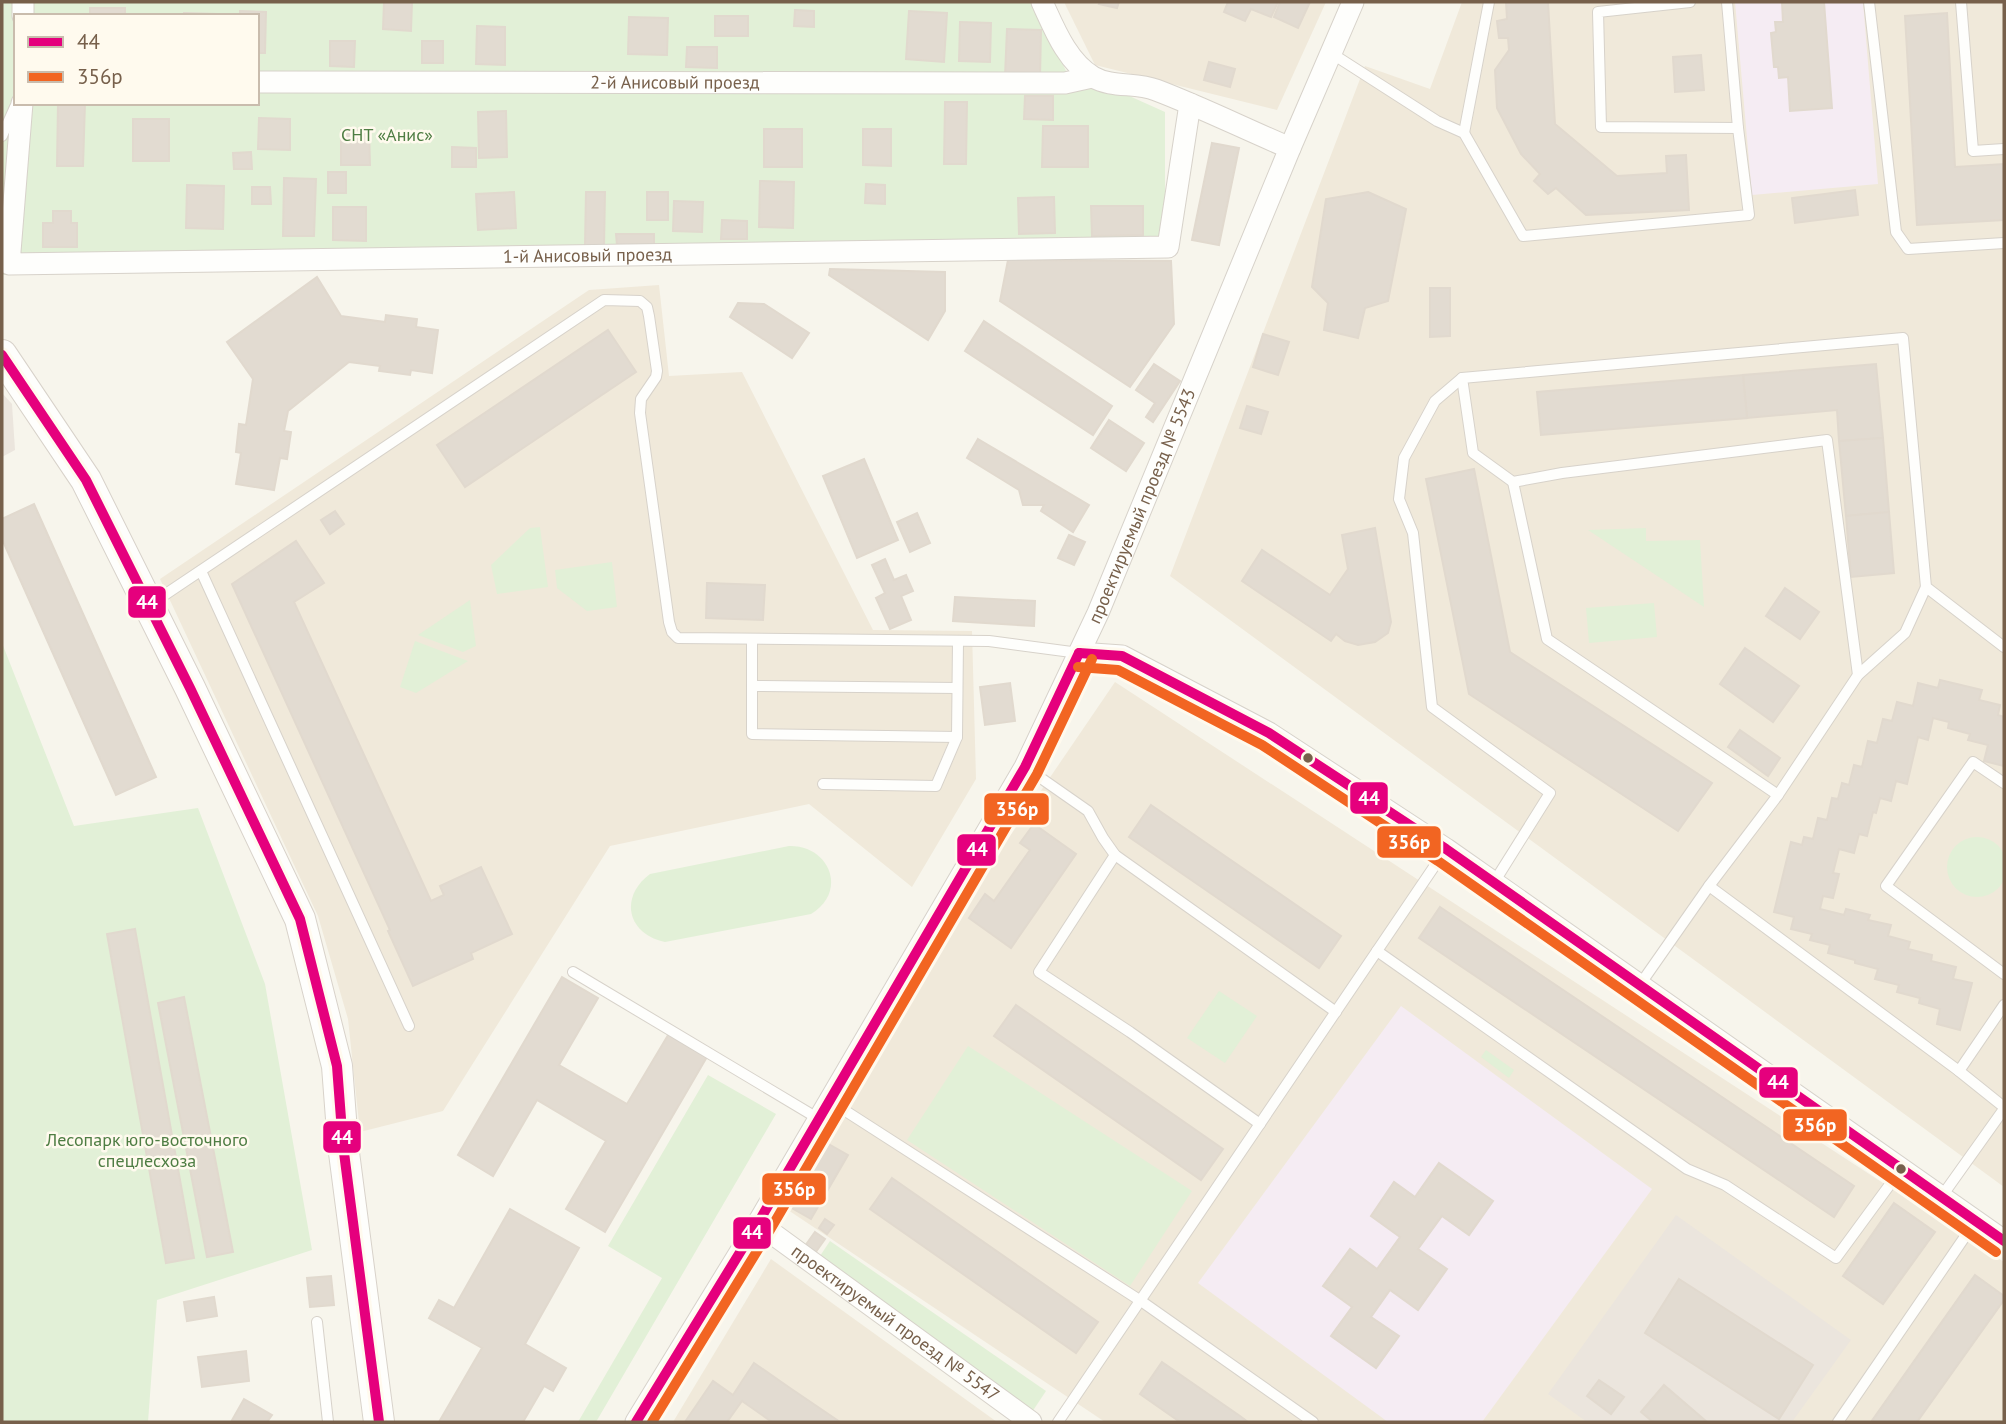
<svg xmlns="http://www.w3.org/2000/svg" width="2006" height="1424" font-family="'PT Sans',sans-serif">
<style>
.residential{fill:#f0e9da}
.industrial{fill:#ebe5dd}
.education{fill:#f5ecf3}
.green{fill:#e2f0d7;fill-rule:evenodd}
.building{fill:#e2dbd1;stroke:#e1d9ce;stroke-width:2}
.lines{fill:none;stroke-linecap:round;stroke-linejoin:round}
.lane-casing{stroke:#d7d2ca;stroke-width:12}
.street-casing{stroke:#d7d2ca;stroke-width:23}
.secondary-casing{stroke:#d8d2ca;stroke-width:32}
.lane{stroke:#fefefc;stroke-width:10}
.street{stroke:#fefefc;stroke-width:21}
.secondary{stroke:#fefefc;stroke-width:30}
.bus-1-casing{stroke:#fffaee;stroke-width:16}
.bus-2-casing{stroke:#fffaee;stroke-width:16}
.bus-1{stroke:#e5007d;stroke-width:10}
.bus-2{stroke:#f26522;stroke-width:10}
.bus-dot{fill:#77604b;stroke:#fffaee;stroke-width:2.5}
.labels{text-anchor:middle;stroke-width:5;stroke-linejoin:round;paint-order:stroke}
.street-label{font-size:18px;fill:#77604b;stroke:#fffaee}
.park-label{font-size:18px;fill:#4e7d43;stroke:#fffaee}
.line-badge{stroke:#fffaee;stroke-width:2.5}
.badge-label{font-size:19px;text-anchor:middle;font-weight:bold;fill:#fff}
</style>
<rect width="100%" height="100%" fill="#f7f5ec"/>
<g class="residential">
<path d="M1064 2H1326L1277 110 1095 65Z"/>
<path d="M1462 2H2004V1187L1170 576 1365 66 1430 89Z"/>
<path d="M659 285 669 376 742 372 873 630 972 631 976 779 912 887 809 804 610 846 443 1111 360 1132 348 1019 318 916 160 579 589 290Z"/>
<path d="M1115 682 2004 1262V1422H1105L785 1208 946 930Z"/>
<path d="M771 1259 997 1422H673Z"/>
</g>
<g class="industrial">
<path d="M2 393 12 404 15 450 2 457Z"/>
<path d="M1676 1215 1851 1340 1792 1422H1587L1548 1394Z"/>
</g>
<g class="education">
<path d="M1735 2H1863L1878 184 1752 195Z"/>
<path d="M1401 1006 1652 1189 1482 1422H1388L1198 1283Z"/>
</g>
<g class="green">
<path d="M2 2H1034L1066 71 1086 86 1096 90H1116L1165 112V252L2 275ZM16 16H257V103H16Z"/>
<path d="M540 527 548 587 497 594 491 565 530 528Z"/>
<path d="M1646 528V541L1700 540 1704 607 1588 530Z"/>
<path d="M612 562 617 607 587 611 557 588 555 570Z"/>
<path d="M470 600 476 646 463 652 418 635Z"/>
<path d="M1654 603 1657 637 1589 643 1586 608Z"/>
<path d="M415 641 468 661 416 693 400 687Z"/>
<path d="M2 643 74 826 198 808 265 984 312 1250 157 1300 148 1422H2Z"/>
<circle cx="1977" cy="867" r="30"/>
<path d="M789 846C830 845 848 892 811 914L665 942C627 934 619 897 650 874Z"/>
<path d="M1219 991 1257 1016 1225 1063 1187 1038Z"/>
<path d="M968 1046 1192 1191 1130 1286 907 1140Z"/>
<path d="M1486 1050 1514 1070 1509 1078 1481 1057Z"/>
<path d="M708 1075 776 1114 596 1422H578L662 1278 608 1246Z"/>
<path d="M830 1241 1046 1391 1032 1412 816 1262Z"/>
</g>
<g class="building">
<path d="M384 2H412L411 31 383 29Z"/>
<path d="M1100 2H1119L1117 8 1099 4Z"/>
<path d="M1228 2H1278L1271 17 1251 9 1245 21 1224 12Z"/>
<path d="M1280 2H1310L1298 28 1274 17Z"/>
<path d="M1506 2H1548L1555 124 1617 176 1667 173 1666 156 1686 155 1689 210 1586 215 1556 188 1548 194 1534 181 1540 174 1521 154 1497 108 1495 70 1509 50 1508 38H1499L1497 21 1507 19Z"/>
<path d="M1782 2H1824L1832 108 1790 111 1788 77 1779 78 1778 67H1774L1771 33 1776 32 1775 22H1783Z"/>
<rect x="90" y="8" width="35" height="8"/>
<path d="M795 10 814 11V27L794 26Z"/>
<path d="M240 11 266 12 265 53H257V16H240Z"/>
<path d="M909 11 947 13 944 62 906 59Z"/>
<path d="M184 13 217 14V16H184Z"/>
<path d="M1947 13 1955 167 2004 164V220L1917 225 1905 16Z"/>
<rect x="715" y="16" width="33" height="20"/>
<path d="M629 17 668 18 667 55 628 54Z"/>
<path d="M960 22 991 23 990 62 959 61Z"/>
<path d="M477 26 505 27V65L476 64Z"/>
<path d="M1007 29 1041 30 1040 78 1005 76Z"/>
<path d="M330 41H355L354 67 330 66Z"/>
<rect x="422" y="41" width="21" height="22"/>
<path d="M687 47H717V68L686 67Z"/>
<path d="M1701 55 1704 90 1675 92 1673 57Z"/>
<path d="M1209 62 1235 69 1230 87 1204 80Z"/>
<path d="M1025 96H1053V120L1024 119Z"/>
<path d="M945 102H967L966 164H944Z"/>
<path d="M58 103H85L83 166H57Z"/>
<path d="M506 111 507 157 479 158 478 112Z"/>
<path d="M259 118 290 119V150L258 149Z"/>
<rect x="133" y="119" width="36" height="42"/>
<path d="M1043 126H1088V167H1042Z"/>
<rect x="764" y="129" width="38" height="38"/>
<path d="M863 129H891V166L863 165Z"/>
<path d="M341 130H369L370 165H341Z"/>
<path d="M1212 143 1239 148 1219 245 1192 240Z"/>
<path d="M452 147 476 148V167H452Z"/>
<path d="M251 152 252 169H234L233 153Z"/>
<rect x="328" y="172" width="18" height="21"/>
<path d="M284 178 316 179 314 236H283Z"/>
<path d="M760 181 794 182 793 228 759 227Z"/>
<path d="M866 184 885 185V204L865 203Z"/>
<path d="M187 185 224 186 223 229 186 228Z"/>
<path d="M252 187H270L271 204H252Z"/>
<path d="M1855 190 1858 215 1795 223 1792 198Z"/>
<path d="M514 192 516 228 478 230 476 194Z"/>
<path d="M586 192H605L604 247 585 246Z"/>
<rect x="647" y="192" width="21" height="28"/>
<path d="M1368 192 1406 209 1388 301 1365 308 1358 338 1324 330 1328 303 1312 287 1326 199Z"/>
<path d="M1054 197 1055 233 1019 234 1018 198Z"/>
<path d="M674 201 703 202 702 232 673 231Z"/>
<path d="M1091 206H1143V235L1092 236Z"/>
<path d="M333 207H366V241L333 240Z"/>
<path d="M53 211H71V223H77V247H43V223H53Z"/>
<path d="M722 220 747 221V239H721Z"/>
<path d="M616 234H654V244L617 245Z"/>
<path d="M1008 260 1171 261 1174 324 1130 387 1000 301Z"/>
<path d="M830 269 945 272V311L928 340 829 275Z"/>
<path d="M317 277 341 316 385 322 386 315 417 319 416 327 438 330 432 373 411 370 410 375 379 371 380 366 349 362 288 411 284 431 291 432 287 459 280 458 274 490 236 484 241 453 236 452 239 424 246 425 253 379 227 342Z"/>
<path d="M1430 288H1450V336L1430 337Z"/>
<path d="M738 303 764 304 809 333 792 358 730 317Z"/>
<path d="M984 321 1112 406 1093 435 965 351Z"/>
<path d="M608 330 636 372 465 487 437 445Z"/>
<path d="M1263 334 1289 342 1278 375 1253 367Z"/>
<path d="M1154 364 1180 381 1153 422 1146 417 1155 403 1136 390Z"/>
<path d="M1876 364 1883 438 1839 441 1837 410 1747 418 1743 375Z"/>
<path d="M1743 375 1747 418 1541 435 1537 392Z"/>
<path d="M1247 406 1268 412 1261 434 1240 428Z"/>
<path d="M1109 420 1144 443 1126 471 1091 448Z"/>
<path d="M1883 438 1889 512 1846 516 1839 441Z"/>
<path d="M978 439 1089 505 1073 532 1041 511 1044 505H1023L1019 490 967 458Z"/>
<path d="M864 459 898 540 857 558 823 476Z"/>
<path d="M1474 469 1510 652 1712 783 1678 831 1469 694 1426 479Z"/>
<path d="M34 504 156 777 116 795 2 539V519Z"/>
<path d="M335 511 344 524 330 534 321 520Z"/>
<path d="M1889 512 1894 573 1851 577 1846 516Z"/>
<path d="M917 513 930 543 910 552 897 522Z"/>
<path d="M1375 528 1391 622 1388 633 1375 642 1358 645 1345 641 1336 634 1331 641 1242 581 1262 550 1330 595 1348 569 1342 535Z"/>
<path d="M1069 535 1085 542 1074 565 1058 558Z"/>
<path d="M296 541 324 583 294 602 431 901 444 895 440 886 481 867 512 934 471 953 473 959 413 986 388 931 390 930 232 584Z"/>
<path d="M885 559 894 580 906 575 913 591 901 596 911 620 890 629 876 598 885 593 872 565Z"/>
<path d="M707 583 765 585 763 620 706 618Z"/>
<path d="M1785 588 1819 612 1800 639 1766 616Z"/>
<path d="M955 597 1035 601 1034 626 953 621Z"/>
<path d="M1745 648 1799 686 1773 722 1720 684Z"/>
<path d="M1940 680 1982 690 1979 700 2000 705 1998 715 2004 717V773V766L1984 761 1988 745 1968 740 1970 734 1948 728 1949 722 1933 718 1928 740 1918 737 1907 784 1896 781 1891 801 1880 798 1876 813 1873 812 1867 836 1859 834 1854 853 1839 849 1833 873 1839 874 1833 898 1823 896 1820 909 1844 915 1846 909 1870 915 1868 920 1891 925 1888 936 1910 942 1908 949 1932 955 1931 961 1956 967 1953 979 1972 983 1960 1030 1937 1024 1940 1009 1919 1003 1920 998 1897 992 1899 985 1875 979 1878 969 1855 963V960L1828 953 1830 945 1810 940 1812 934 1791 929 1794 917 1774 912 1791 842 1802 845 1804 837 1813 839 1818 818 1827 820 1832 798 1838 799 1842 783 1849 785 1854 765 1862 767 1868 741 1877 743 1883 719 1892 721 1897 702 1913 706 1918 683 1938 688Z"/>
<path d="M1010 683 1015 721 985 725 980 687Z"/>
<path d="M1740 730 1780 758 1768 776 1728 747Z"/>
<path d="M1151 805 1341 936 1319 968 1129 837Z"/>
<path d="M1034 824 1076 854 1011 948 969 918 985 894 994 901 1030 850 1020 843Z"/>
<path d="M1440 907 1854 1186 1834 1217 1419 938Z"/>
<path d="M135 929 194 1258 166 1263 107 934Z"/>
<path d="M562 977 598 998 559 1065 627 1104 670 1032 708 1055 605 1232 566 1209 606 1141 537 1100 493 1176 458 1155Z"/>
<path d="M184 997 233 1252 207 1257 158 1003Z"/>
<path d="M1016 1005 1223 1149 1201 1180 994 1036Z"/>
<path d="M825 1142 848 1155 811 1219 788 1206Z"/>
<path d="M1439 1163 1493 1201 1469 1235 1442 1216 1418 1249 1447 1269 1418 1310 1390 1290 1371 1317 1399 1336 1376 1368 1331 1336 1352 1307 1323 1286 1350 1249 1377 1269 1400 1237 1371 1216 1394 1182 1415 1197Z"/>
<path d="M892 1178 1098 1322 1076 1353 870 1209Z"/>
<path d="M1894 1203 1935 1232 1883 1304 1843 1276Z"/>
<path d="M510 1209 579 1248 525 1344 566 1368 553 1391 544 1386 523 1422H439L482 1348 429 1318 439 1300 454 1308Z"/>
<path d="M825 1219 834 1225 827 1234 819 1228Z"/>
<path d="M815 1232 825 1239 815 1253 805 1246Z"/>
<path d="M1975 1275 2004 1296V1300L1917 1422H1871Z"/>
<path d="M331 1276 334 1305 310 1307 307 1278Z"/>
<path d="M1679 1279 1813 1365 1779 1419 1645 1333Z"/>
<path d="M214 1297 217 1316 187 1321 184 1302Z"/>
<path d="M246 1351 249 1381 202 1387 198 1357Z"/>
<path d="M1162 1362 1240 1416 1248 1422H1180L1140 1394Z"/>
<path d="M754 1363 790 1388 840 1422H772L742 1401 727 1422H685L713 1381 733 1395Z"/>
<path d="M1599 1380 1624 1397 1611 1414 1587 1396Z"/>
<path d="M1664 1385 1707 1422H1653L1641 1412Z"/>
<path d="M244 1399 272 1415 267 1422H231Z"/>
</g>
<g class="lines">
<defs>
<g id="lane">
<path d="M1690 2 1598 12 1601 127 1738 128"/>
<path d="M1869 2 1896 232 1908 249 2004 243"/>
<path d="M1961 2 1973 151 2004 149"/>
<path d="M1331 53 1437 121 1464 133 1523 236 1749 215 1738 128 1727 2"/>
<path d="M1464 133 1489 2"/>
<path d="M2 136 15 107"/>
<path d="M1462 378 1473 453 1513 482 1562 473 1827 440 1858 675"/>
<path d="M1513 482 1547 639 1778 795"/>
<path d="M201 571 409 1026"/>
<path d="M1926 587 1905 633 1858 675 1778 795 1709 886 1959 1071"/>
<path d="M151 604 604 300 640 301 647 307 649 316 657 371 656 377 641 399 640 413 669 622 672 632 678 638 989 641 1079 653"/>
<path d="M752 639V734L957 737 958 641"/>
<path d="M752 686 957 688"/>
<path d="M1025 767 1088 811 1103 838 1115 855 1336 1012"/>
<path d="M2004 783 1973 762 1886 886 2004 974"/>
<path d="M823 784 936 786 957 737"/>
<path d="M1115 855 1039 972 1130 1032 1260 1124"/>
<path d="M1493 884 1550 793 1432 707 1413 533 1399 499 1404 458 1435 401 1462 378 1903 338 1926 587 2004 647"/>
<path d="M1377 951 1687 1169 1725 1185 1836 1258 1902 1168"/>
<path d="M573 972 819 1119"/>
<path d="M1639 986 1709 886"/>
<path d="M2004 1005 1959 1071 2004 1107"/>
<path d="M830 1101 1141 1301 1313 1422"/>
<path d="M1942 1196 2004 1109"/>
<path d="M317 1322 328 1422"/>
<path d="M1058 1422 1446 849"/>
<path d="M1838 1422 1975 1222"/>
</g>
<g id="street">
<path d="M23 2V16"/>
<path d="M1042 2C1054 28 1067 62 1093 77 1112 88 1136 82 1156 90 1201 107 1245 129 1290 148"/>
<path id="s1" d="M257 82 1065 83 1092 77"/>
<path id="s2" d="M22 103 9 264 1168 247 1190 104"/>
<path d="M1079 653 1122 656 1269 733 1446 849 2004 1241"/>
<path id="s3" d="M758 1223 1031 1422"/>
<path id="s4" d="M636 1422 758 1223 1025 767 1098 613 1290 148 1353 2"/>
</g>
<path id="secondary" d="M2 355 86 480 190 688 300 919 337 1066 343 1145 379 1422"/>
</defs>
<use href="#lane" class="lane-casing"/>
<use href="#street" class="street-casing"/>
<use href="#secondary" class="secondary-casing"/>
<use href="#lane" class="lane"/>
<use href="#street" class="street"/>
<use href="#secondary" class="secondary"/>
<defs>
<g id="bus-1">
<path d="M2 355 86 480 190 688 300 919 337 1066 343 1145 379 1422"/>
<path d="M1079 653 1122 656 1269 733 1446 849 2004 1241"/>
<path d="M636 1422 758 1223 1025 767 1079 653"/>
</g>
<g id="bus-2">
<path d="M1078 667 1118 670 1262 745 1438 861 1996 1252"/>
<path d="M652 1422 770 1230 1037 774 1092 659"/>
</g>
</defs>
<use href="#bus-1" class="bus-1-casing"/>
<use href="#bus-2" class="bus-2-casing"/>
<use href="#bus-1" class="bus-1"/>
<use href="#bus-2" class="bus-2"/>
</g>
<g class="bus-dot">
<circle cx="1308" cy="758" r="6"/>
<circle cx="1901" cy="1169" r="6"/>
</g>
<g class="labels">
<g class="street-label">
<text dy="6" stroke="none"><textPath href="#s1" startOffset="418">2-й Анисовый проезд</textPath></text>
<text dy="6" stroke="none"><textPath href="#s2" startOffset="740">1-й Анисовый проезд</textPath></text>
<text dy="6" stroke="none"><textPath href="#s4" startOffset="1048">проектируемый проезд № 5543</textPath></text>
<text dy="6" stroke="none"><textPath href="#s3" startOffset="170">проектируемый проезд № 5547</textPath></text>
</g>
<g class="park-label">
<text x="387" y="141">СНТ «Анис»</text>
<text x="147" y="1146">Лесопарк юго-восточного<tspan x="147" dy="21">спецлесхоза</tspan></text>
</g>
</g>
<g class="line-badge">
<rect x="127" y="585" width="40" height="34" rx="7" fill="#e5007d"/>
<rect x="1349" y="781" width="40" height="34" rx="7" fill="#e5007d"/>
<rect x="983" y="792" width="67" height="34" rx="7" fill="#f26522"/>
<rect x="1376" y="825" width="66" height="34" rx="7" fill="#f26522"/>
<rect x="956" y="833" width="41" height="34" rx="7" fill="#e5007d"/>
<rect x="1758" y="1066" width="41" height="33" rx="7" fill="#e5007d"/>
<rect x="1782" y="1108" width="66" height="34" rx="7" fill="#f26522"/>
<rect x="322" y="1120" width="40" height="34" rx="7" fill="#e5007d"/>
<rect x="761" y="1172" width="66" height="34" rx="7" fill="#f26522"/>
<rect x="732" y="1216" width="40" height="34" rx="7" fill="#e5007d"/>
</g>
<g class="badge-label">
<text x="147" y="609">44</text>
<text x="1369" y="805">44</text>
<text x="1017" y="816">356р</text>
<text x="1409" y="849">356р</text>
<text x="977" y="856">44</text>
<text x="1778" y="1089">44</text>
<text x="1815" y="1132">356р</text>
<text x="342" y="1144">44</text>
<text x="794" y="1196">356р</text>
<text x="752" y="1239">44</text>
</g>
<rect width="2006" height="1424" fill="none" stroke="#77604b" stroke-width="7"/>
<rect x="14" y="14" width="245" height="91" fill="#fffaee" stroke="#c9bcad" stroke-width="2"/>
<rect x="28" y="37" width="35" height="10" fill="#e5007d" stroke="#c9bcad" stroke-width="2"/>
<text x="77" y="49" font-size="21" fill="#77604b">44</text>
<rect x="28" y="72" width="35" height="10" fill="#f26522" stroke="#c9bcad" stroke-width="2"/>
<text x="77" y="84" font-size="21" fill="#77604b">356р</text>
</svg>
